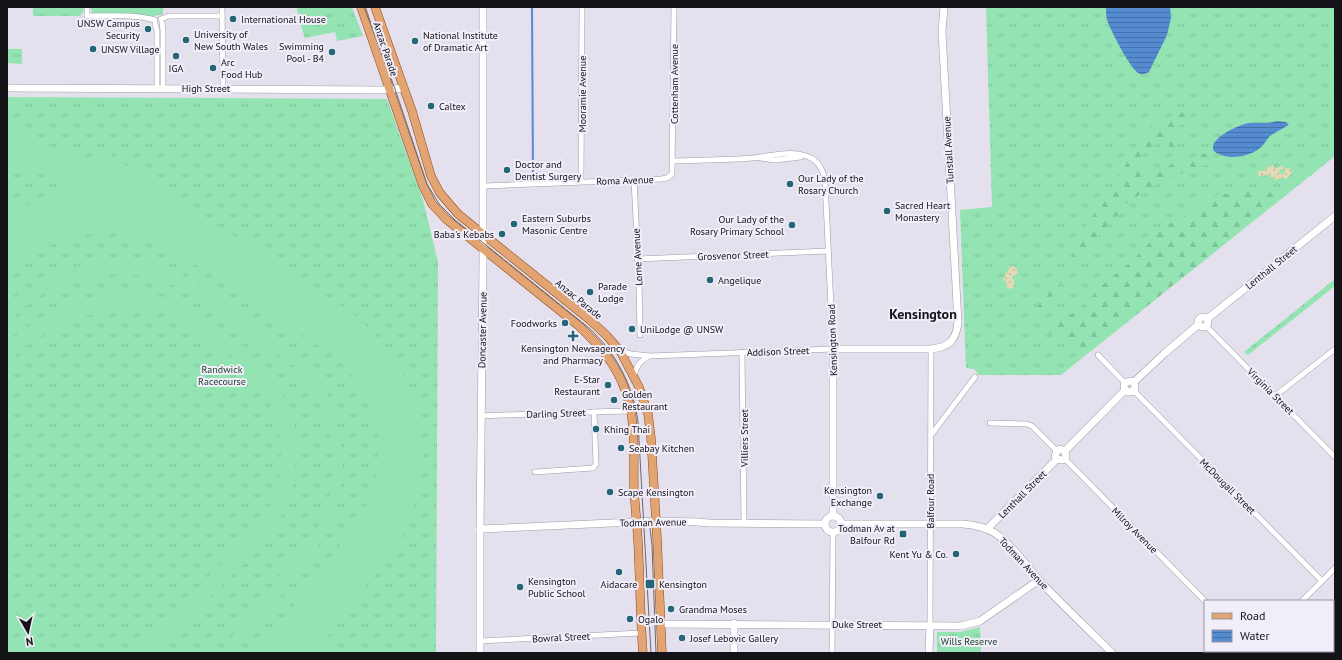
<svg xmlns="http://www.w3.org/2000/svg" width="1342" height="660" font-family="'PT Sans',sans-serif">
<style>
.grass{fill:url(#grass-tufts)}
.forest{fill:url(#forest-firs)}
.sand{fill:url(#sand-dots)}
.pitch{fill:#94e4b3}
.water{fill:url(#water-rules)}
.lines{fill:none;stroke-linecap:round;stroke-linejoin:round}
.stream{stroke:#558cd1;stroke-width:2}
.street-casing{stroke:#9d9aa6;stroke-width:6}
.secondary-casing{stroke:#9d9aa6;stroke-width:8}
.primary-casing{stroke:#8f4a16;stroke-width:9}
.street{stroke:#fff;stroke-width:5}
.secondary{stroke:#fff;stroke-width:7}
.primary{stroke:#e3a473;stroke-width:8}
.tram{stroke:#6a6870;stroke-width:1}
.poi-dot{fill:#226678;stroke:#f1eefa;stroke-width:1.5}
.labels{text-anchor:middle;stroke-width:4;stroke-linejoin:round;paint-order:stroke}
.poi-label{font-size:10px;fill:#141317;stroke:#f1eefa;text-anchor:start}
.street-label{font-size:10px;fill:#141317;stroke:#f1eefa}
.park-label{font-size:10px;fill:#153d27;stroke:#f1eefa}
.district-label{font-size:14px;font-weight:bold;fill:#141317;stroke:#f1eefa}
</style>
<defs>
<pattern id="grass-tufts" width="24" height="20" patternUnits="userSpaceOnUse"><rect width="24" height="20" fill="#94e4b3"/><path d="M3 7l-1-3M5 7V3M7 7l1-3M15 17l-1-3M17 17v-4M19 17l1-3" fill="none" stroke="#7fc399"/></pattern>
<pattern id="forest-firs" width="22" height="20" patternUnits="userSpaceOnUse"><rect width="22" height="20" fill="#94e4b3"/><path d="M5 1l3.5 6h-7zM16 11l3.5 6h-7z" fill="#7fc399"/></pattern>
<pattern id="sand-dots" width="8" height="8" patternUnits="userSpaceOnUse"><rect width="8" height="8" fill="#e3d9b4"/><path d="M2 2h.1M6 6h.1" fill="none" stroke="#c2b99a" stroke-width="1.8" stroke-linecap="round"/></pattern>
<pattern id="water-rules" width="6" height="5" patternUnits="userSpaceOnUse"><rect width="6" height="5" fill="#558cd1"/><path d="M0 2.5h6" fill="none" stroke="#4571a9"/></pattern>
</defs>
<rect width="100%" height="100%" fill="#e4e0ed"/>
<g class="grass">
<path d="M33 7H84C84 12 83 14 79 16H33Z"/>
<path d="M90 7H163V14L150 17 93 14Z"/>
<path d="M297 7H352L363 36 337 41 335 32 305 38 298 17Z"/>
<path d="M986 7H1335V156L1061 375H979L974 369 966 368 960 210 992 207Z"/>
<path d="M7 49H22V64L7 63Z"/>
<path d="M7 97 387 99 423 200 438 262 436 653H7Z"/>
<path d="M1335 279V286L1248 355 1244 352Z"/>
<path d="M980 627 981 653H937V632H960Z"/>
</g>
<g class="forest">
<path d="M1186 111 1192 117 1182 124 1174 128 1172 140 1175 148 1171 149 1166 140 1143 150 1141 152 1144 165 1150 172C1159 173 1169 166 1176 161L1181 162C1186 159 1205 152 1210 153L1215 161 1213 163 1208 165 1198 166 1184 173 1167 177 1124 205 1120 212 1103 230 1047 300 1038 319 1028 323 1040 302 1055 280 1067 269 1071 262 1080 234 1116 183 1144 130 1157 123Z"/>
<path d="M1249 188 1268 193 1280 191H1290L1101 343C1097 344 1091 347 1086 348 1073 348 1055 340 1047 330L1053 324 1083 308 1099 288 1135 258 1165 226 1186 215 1203 202 1219 194H1235Z"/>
</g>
<g class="sand">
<path d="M1271 165H1273L1275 169 1280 166H1283V169L1279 171V173L1284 174 1286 168H1291V174L1286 179 1281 178 1275 180 1269 175 1260 176 1258 175V171H1265L1267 168Z"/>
<path d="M1011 266 1016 267 1018 273 1013 276 1012 277 1015 284 1013 288 1010 289 1006 287 1007 282 1003 280 1004 277Z"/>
</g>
<g class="pitch">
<path d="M7 121 36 139 87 164 98 147 352 313C423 371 443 457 400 539 392 554 380 568 370 581 352 605 333 629 314 653H257L357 523 367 505 376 480 379 445 377 429 367 398 359 384 350 372 333 356 315 343 178 253C119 220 56 228 7 275V215L40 199 63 191 79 188 7 161Z"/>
<path d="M116 261C132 262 148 263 164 268 195 278 224 302 251 321 268 331 287 342 300 356 345 403 356 478 325 535 317 551 304 565 293 579 274 604 254 628 235 653H219L295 556C304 552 311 540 316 531 346 478 334 408 294 365L191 295C129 259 55 270 7 324V306C39 276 73 263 116 261Z"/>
<path d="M132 293 156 295 178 302 249 350 269 373 284 397 294 425 297 452 293 487 286 506 275 527 262 546 152 653H131L250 536C258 525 267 513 272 500 292 452 277 397 240 362 232 355 221 349 212 343 199 335 186 323 172 316 163 312 152 310 143 309 101 305 58 323 24 347 18 352 13 359 7 364V342C35 320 74 298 110 294 117 293 125 293 132 293Z"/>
</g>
<g class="water">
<path d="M1106 7H1170L1171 18 1167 35 1149 72C1146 73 1143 75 1140 74 1131 71 1110 29 1107 20 1106 16 1106 11 1106 7Z"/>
<path d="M1277 121 1286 122 1289 125C1283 128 1276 132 1270 136 1266 140 1264 145 1260 148 1248 158 1224 161 1213 150 1213 146 1213 143 1216 141 1220 134 1241 124 1249 123 1258 122 1268 124 1277 121Z"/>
</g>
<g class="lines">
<path class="stream" d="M532 7 533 177"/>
<defs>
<g id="street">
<path d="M87 7V16C109 16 134 14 155 20"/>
<path d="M222 7 223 89"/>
<path d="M161 19 169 16H222"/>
<path d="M162 23 163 31V88"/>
<path d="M155 24 157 31V88"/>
<path d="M761 158 775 160 801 157"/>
<path d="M634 180 639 280 640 335"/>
<path d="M581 181 582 7"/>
<path d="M483 186 661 179 667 178 672 174 674 7"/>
<path d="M637 259 828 251"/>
<path d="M1206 326 1335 457"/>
<path d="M620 351 631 354 650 356 833 349 825 181C823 171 820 163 811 158 793 149 772 156 753 158 727 160 700 160 673 161"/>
<path d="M742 352 744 523"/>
<path d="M1098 355 1125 383"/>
<path d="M634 376C636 366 640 361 649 356"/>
<path d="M1134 391 1322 581"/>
<path d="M1275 396 1335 349"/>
<path d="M481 416C531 414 581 412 631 411"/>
<path d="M990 423 1027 424 1032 426 1057 451"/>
<path d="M931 435 975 377"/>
<path d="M1065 459 1205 601"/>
<path d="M535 472 593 468 596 464 594 412"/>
<path d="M1302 601 1335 568"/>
<path d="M930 625 931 349"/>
<path d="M480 641 641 633"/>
<path d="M1246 651 1247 653"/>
<path d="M832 653 833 532"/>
<path d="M1258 653 1259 651"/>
</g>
<g id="secondary">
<path d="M7 88 382 90 404 88"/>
<circle cx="1203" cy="322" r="5"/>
<path d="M1207 319 1335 216"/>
<path d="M1134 382 1165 353 1199 324"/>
<path d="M1125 390 1129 392 1134 391 1135 386 1134 382"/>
<path d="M1125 390 1124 386 1125 383 1130 381 1134 382"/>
<path d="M1065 451 1125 390"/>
<path d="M1057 459 1062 460 1065 459 1066 456 1065 451"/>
<path d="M1057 459 1055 456 1057 451 1060 449 1065 451"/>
<path d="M833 516V349H931C949 347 956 341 958 322L942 32 944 7"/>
<circle cx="833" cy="524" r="8"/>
<path d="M841 524H963C975 525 985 527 995 533 1012 545 1025 564 1039 580 1062 605 1088 629 1112 653"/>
<path d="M480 529 656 521 698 522 709 523 825 524"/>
<path d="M987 529 1057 459"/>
<path d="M734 623V653"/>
<path d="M661 624 961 626 980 621 1039 580"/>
<path d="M480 653V529L483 263V7"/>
<path d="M929 653 930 625"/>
</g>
<g id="primary">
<path d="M361 7 423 186 432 204 446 219 579 326C599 345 616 364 625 390 637 421 633 457 634 489 635 506 637 523 638 541 640 578 640 616 643 653"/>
<path d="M375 7 412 111 431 176 440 193 458 214 590 320 607 336 620 351 639 387 648 414 651 438 657 537 662 653"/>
</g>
</defs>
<use href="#street" class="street-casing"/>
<use href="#secondary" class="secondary-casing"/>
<use href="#primary" class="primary-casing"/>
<use href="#street" class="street"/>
<use href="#secondary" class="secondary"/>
<use href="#primary" class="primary"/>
<g class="tram">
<path d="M364 7 395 89 427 184 439 204 455 220 589 328C616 353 633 385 638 422L651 653"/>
<path d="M649 519 652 545 656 653"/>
</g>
</g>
<g class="poi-dot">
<circle cx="233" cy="19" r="4"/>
<circle cx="148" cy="29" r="4"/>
<circle cx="186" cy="40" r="4"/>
<circle cx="415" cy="41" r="4"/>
<circle cx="93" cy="49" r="4"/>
<circle cx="332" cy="52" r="4"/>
<circle cx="176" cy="56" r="4"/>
<circle cx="213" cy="68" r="4"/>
<circle cx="431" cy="106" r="4"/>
<circle cx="507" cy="170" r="4"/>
<circle cx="790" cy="184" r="4"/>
<circle cx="887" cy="211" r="4"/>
<circle cx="514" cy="224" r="4"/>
<circle cx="792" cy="225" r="4"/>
<circle cx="502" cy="234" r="4"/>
<circle cx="710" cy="280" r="4"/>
<circle cx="590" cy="292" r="4"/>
<circle cx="565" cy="323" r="4"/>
<circle cx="632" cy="329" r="4"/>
<path d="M571 330h4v4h4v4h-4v4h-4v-4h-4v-4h4z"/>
<circle cx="608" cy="385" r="4"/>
<circle cx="614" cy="400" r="4"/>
<circle cx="596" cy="429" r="4"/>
<circle cx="621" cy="448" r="4"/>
<circle cx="610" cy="492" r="4"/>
<circle cx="880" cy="496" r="4"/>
<rect x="899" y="530" width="8" height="8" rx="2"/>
<circle cx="956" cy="554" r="4"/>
<circle cx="619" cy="572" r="4"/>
<rect x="645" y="579" width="10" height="10" rx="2"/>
<circle cx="520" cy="587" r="4"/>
<circle cx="671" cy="609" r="4"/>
<circle cx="630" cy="619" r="4"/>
<circle cx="682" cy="638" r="4"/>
</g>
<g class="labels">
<g class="poi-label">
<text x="241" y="23">International House</text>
<text x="140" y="27" text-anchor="end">UNSW Campus<tspan x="140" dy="12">Security</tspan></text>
<text x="194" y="38">University of<tspan x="194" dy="12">New South Wales</tspan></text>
<text x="423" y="39">National Institute<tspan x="423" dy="12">of Dramatic Art</tspan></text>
<text x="324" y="50" text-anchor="end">Swimming<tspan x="324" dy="12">Pool - B4</tspan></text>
<text x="101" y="53">UNSW Village</text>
<text x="221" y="66">Arc<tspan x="221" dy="12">Food Hub</tspan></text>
<text x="176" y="72" text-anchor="middle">IGA</text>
<text x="439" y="110">Caltex</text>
<text x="515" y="168">Doctor and<tspan x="515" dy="12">Dentist Surgery</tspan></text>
<text x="798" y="182">Our Lady of the<tspan x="798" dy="12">Rosary Church</tspan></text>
<text x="895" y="209">Sacred Heart<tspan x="895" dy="12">Monastery</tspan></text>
<text x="522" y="222">Eastern Suburbs<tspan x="522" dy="12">Masonic Centre</tspan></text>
<text x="784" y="223" text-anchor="end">Our Lady of the<tspan x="784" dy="12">Rosary Primary School</tspan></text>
<text x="494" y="238" text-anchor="end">Baba's Kebabs</text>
<text x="718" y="284">Angelique</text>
<text x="598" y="290">Parade<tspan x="598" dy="12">Lodge</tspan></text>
<text x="557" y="327" text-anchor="end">Foodworks</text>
<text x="640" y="333">UniLodge @ UNSW</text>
<text x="573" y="352" text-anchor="middle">Kensington Newsagency<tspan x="573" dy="12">and Pharmacy</tspan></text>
<text x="600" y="383" text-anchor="end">E-Star<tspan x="600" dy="12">Restaurant</tspan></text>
<text x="622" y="398">Golden<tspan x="622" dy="12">Restaurant</tspan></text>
<text x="604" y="433">Khing Thai</text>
<text x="629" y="452">Seabay Kitchen</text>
<text x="872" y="494" text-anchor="end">Kensington<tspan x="872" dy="12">Exchange</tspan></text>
<text x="618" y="496">Scape Kensington</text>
<text x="895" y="532" text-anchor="end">Todman Av at<tspan x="895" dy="12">Balfour Rd</tspan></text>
<text x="948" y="558" text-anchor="end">Kent Yu &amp; Co.</text>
<text x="528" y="585">Kensington<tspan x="528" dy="12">Public School</tspan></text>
<text x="619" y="588" text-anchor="middle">Aidacare</text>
<text x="659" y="588">Kensington</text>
<text x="679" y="613">Grandma Moses</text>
<text x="638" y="623">Ogalo</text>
<text x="690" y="642">Josef Lebovic Gallery</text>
</g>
<g class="street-label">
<text transform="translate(386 49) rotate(71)" y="4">Anzac Parade</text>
<text transform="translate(674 84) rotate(-90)" y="4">Cottenham Avenue</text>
<text x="206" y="92">High Street</text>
<text transform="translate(582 94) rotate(-90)" y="4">Mooramie Avenue</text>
<text transform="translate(948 150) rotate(-93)" y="4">Tunstall Avenue</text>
<text transform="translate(625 180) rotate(-2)" y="4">Roma Avenue</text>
<text transform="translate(733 255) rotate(-2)" y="4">Grosvenor Street</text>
<text transform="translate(637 257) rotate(-93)" y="4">Lorne Avenue</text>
<text transform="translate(1271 267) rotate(-39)" y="4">Lenthall Street</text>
<text transform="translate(579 299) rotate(39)" y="4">Anzac Parade</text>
<text transform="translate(482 330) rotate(-89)" y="4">Doncaster Avenue</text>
<text transform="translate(832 340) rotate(-92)" y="4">Kensington Road</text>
<text transform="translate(778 351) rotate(-2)" y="4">Addison Street</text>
<text transform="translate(1271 391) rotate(45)" y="4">Virginia Street</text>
<text transform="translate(556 413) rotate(-2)" y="4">Darling Street</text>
<text transform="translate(744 438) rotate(-90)" y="4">Villiers Street</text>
<text transform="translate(1228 486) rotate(45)" y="4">McDougall Street</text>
<text transform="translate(1022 494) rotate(-45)" y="4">Lenthall Street</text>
<text transform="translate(930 501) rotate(-90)" y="4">Balfour Road</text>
<text transform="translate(653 522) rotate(-1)" y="4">Todman Avenue</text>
<text transform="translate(1135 530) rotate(45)" y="4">Milroy Avenue</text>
<text transform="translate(1024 563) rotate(47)" y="4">Todman Avenue</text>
<text x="857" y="628">Duke Street</text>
<text transform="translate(561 637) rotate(-3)" y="4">Bowral Street</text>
</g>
<g class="park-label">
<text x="222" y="373">Randwick<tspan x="222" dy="12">Racecourse</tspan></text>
<text x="969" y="645">Wills Reserve</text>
</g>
<g class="district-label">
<text x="923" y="319">Kensington</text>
</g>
</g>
<rect width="1342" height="660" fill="none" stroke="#141317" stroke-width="16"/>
<rect x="1204" y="600" width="130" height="52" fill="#f1eefa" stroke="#99969f"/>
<rect x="1212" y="613" width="20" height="6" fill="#e3a473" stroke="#99969f"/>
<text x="1240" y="620" font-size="12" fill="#141317">Road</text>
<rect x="1212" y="630" width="20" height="12" fill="url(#water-rules)" stroke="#99969f"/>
<text x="1240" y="640" font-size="12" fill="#141317">Water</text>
<g transform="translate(28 632) rotate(171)" stroke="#f1eefa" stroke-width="3" paint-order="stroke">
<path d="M0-3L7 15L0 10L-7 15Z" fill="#141317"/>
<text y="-6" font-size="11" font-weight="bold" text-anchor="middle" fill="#141317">N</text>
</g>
</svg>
